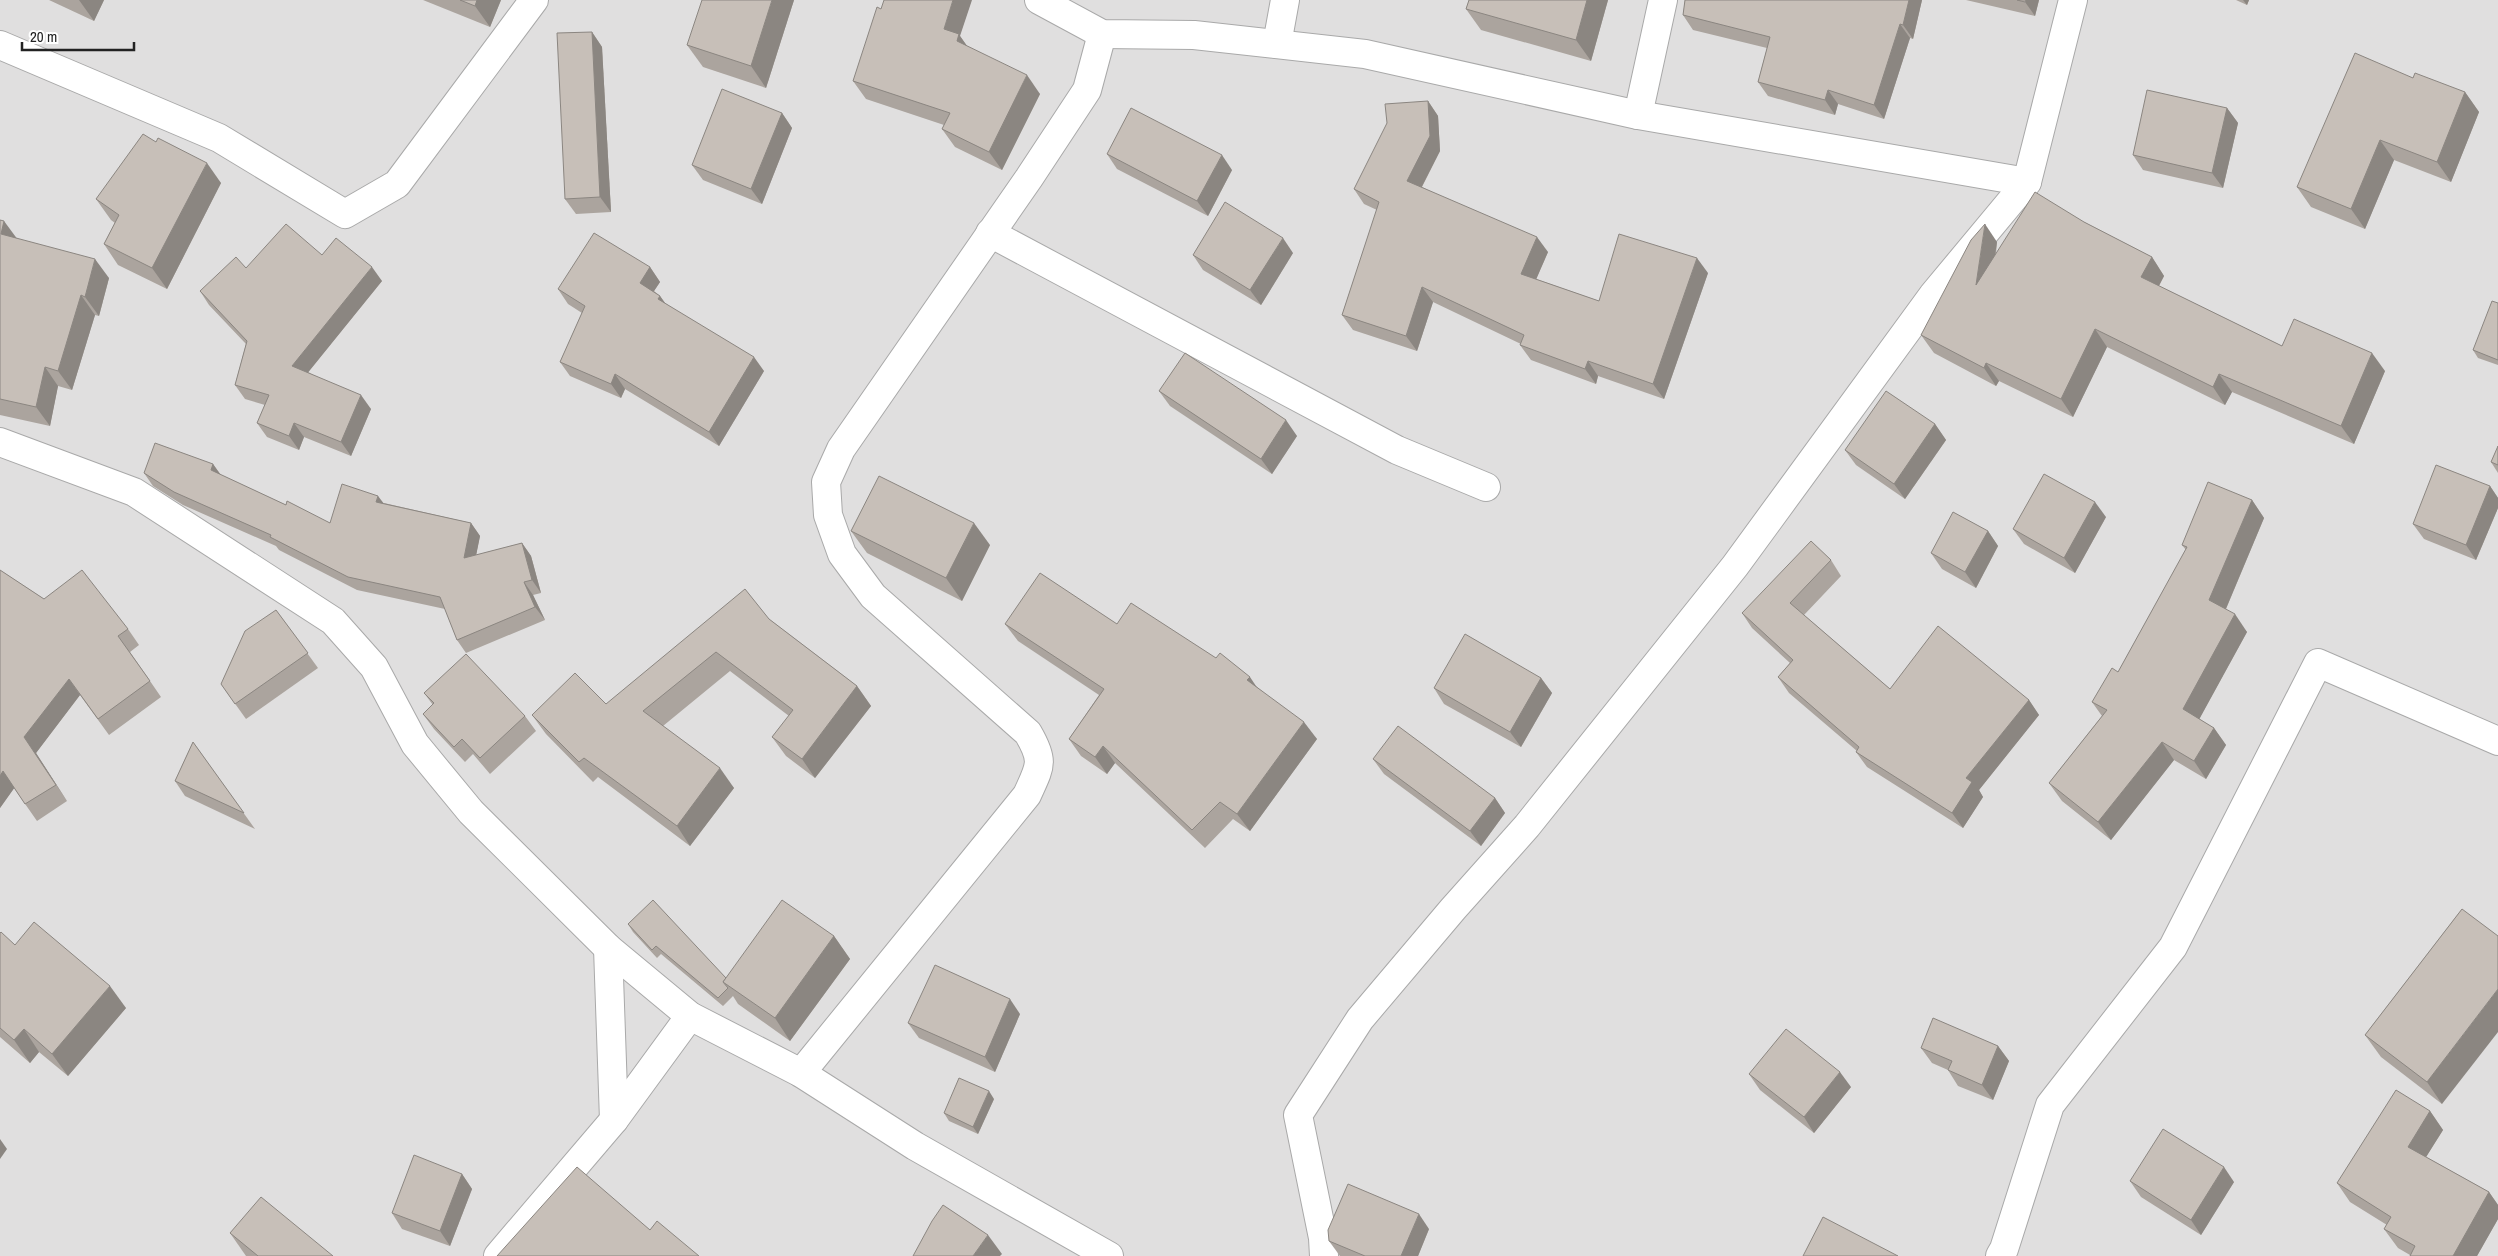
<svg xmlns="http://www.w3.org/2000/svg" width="2498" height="1256" font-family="'Archivo Narrow',sans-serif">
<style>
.residential{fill:#e0dfdf}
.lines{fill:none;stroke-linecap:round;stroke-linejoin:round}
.street-casing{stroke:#a9a9a9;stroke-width:30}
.street{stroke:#fff;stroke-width:28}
.wall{fill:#aba49e}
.shaded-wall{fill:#8b8681}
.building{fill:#c7bfb8;stroke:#8b8681}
</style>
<rect width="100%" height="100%" fill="#f2efe9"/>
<rect class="residential" x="0" y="0" width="2498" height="1256"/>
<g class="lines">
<defs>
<g id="street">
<path d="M1039 0 1102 34 1194 35 1365 54 1638 115 2027 182"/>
<path d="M1277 44 1285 0"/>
<path d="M0 45 219 138 345 214 397 184 534 0"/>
<path d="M1638 115 1663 0"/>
<path d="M990 233 1397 450 1486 487"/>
<path d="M0 442 134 492 333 621 374 667 415 744 471 812 608 948 690 1016 801 1073 915 1146 1109 1256"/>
<path d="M608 948 614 1120"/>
<path d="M801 1073 1027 795C1040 766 1045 762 1028 733L873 596 842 554 828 515 826 482 841 449 1029 178 1087 90 1102 34"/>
<path d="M498 1256 614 1120 690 1016"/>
<path d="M1324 1256 1323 1238 1298 1115 1360 1019 1453 909 1527 826 1735 566 1933 295 2027 182 2073 0"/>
<path d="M2000 1256 2004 1249 2050 1105 2173 947 2318 663 2498 741"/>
</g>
</defs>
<use href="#street" class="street-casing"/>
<use href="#street" class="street"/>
</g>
<g class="wall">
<path d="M49 0H104L94 21Z"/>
<path d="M423 0H501L490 27Z"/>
<path d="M794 0 766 88 703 67 687 45Z"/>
<path d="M1469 0H1608L1591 61 1481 30 1466 9Z"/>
<path d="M1685 0H1922L1913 39 1910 38 1884 119 1838 104 1835 115 1768 96 1758 82 1767 48 1693 30 1683 15Z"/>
<path d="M1966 0H2039L2035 16Z"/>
<path d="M2236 0H2249L2247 5Z"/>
<path d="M592 32 602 47 611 212 576 214 565 199Z"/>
<path d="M960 36 967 46 1040 94 1002 170 955 147 942 129 944 125 866 99 853 81Z"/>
<path d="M2413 78 2465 92 2479 112 2451 182 2394 160 2365 229 2311 207 2297 187Z"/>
<path d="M1428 101 1438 116 1440 151 1422 187 1548 252 1536 279 1599 301 1708 273 1664 399 1598 376 1596 384 1531 360 1520 345 1521 344 1433 302 1417 351 1353 330 1342 315 1377 210 1364 204 1354 189Z"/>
<path d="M2227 108 2238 123 2223 188 2143 170 2133 155Z"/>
<path d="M782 113 792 128 762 204 703 180 692 165Z"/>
<path d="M156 142 221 183 167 289 118 265 104 244 115 223 111 220 96 199Z"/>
<path d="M1107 154 1232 170 1208 216 1117 169Z"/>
<path d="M0 220 16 238 109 278 99 316 95 315 72 390 58 386 50 426 0 415Z"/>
<path d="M2084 222 2152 257 2164 276 2159 286 2282 346 2385 371 2354 444 2232 392 2225 405 2107 347 2073 417 1999 381 1996 386 1934 353 1921 335 1997 242 1996 254Z"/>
<path d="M1293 253 1261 305 1203 270 1193 255Z"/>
<path d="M322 255 382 281 308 372 371 409 351 456 304 437 299 450 267 437 257 423 265 405 245 399 235 385 246 344 209 305 200 291 246 268Z"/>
<path d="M650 267 660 282 654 291 660 296 665 303 764 371 719 446 625 389 621 398 570 376 560 362 582 313 568 304 558 289Z"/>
<path d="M2498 303V365L2478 358 2473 350Z"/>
<path d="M1159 391 1297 436 1272 474 1170 406Z"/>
<path d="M1935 424 1946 440 1905 499 1856 465 1845 450Z"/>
<path d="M2498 446V473L2491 462Z"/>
<path d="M213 464 221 475 286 505 330 523 384 503 471 523 480 536 476 555 522 543 531 556 541 593 533 595 545 620 466 653 457 640 445 609 357 590 279 550 276 546 183 505 153 486 144 473Z"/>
<path d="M2490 486 2498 498V508L2476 560 2424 539 2413 524Z"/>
<path d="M2252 500 2264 518 2226 609 2247 632 2199 719 2214 728 2226 745 2206 779 2174 760 2111 840 2062 801 2049 783 2102 716 2092 702 2118 672 2186 550 2182 545Z"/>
<path d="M2106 517 2075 573 2024 544 2013 529Z"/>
<path d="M851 531 990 545 962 601 867 553Z"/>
<path d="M1988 531 1998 546 1976 588 1942 569 1931 553Z"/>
<path d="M1831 560 1841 576 1804 615 1890 689 2029 700 2039 715 1979 790 1983 797 1963 828 1867 767 1856 752 1857 751 1789 693 1778 677 1790 663 1752 628 1742 613Z"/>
<path d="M0 570 44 599 128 629 139 645 130 652 161 697 109 735 80 695 36 753 67 801 37 821 14 788 0 808Z"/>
<path d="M276 610 318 668 246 719 221 684Z"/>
<path d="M769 619 857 686 871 706 815 778 786 756 772 737 789 716 730 671 663 726 734 788 690 846 598 777 593 782 546 734 532 715 606 704Z"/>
<path d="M1005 624H1117L1257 687 1317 739 1250 831 1233 819 1205 848 1115 763 1107 774 1081 756 1069 739 1099 695 1018 641Z"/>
<path d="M1541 678 1552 693 1521 747 1444 704 1434 688Z"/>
<path d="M424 693 525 716 536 731 490 774 473 754 465 762 434 729 423 714 433 705Z"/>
<path d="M193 742 255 829 185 796 175 781Z"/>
<path d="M1373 759 1495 798 1505 813 1481 846 1384 774Z"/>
<path d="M2462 909 2442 1104 2381 1057 2365 1035Z"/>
<path d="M628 924 726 978 834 936 850 959 790 1041 738 1004 733 996 723 1006 661 954 657 958 633 932Z"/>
<path d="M0 933 15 945 126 1008 68 1076 39 1052 30 1063 0 1037Z"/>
<path d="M1020 1014 995 1072 919 1038 908 1023Z"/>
<path d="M1998 1046 2009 1061 1993 1100 1958 1086 1948 1070 1932 1063 1921 1048Z"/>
<path d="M1749 1074 1851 1087 1814 1133 1760 1090Z"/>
<path d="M994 1099 978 1134 949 1121 944 1113Z"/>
<path d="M2430 1111 2443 1130 2426 1157 2489 1192 2498 1205V1219L2477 1256H2410V1255L2398 1248 2384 1229 2387 1225 2350 1202 2337 1183Z"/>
<path d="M462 1174 472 1189 450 1246 402 1229 392 1213Z"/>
<path d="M2130 1181 2234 1182 2201 1235 2141 1197Z"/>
<path d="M1429 1229 1418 1256H1340L1329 1241Z"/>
<path d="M230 1233 333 1256H246Z"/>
</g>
<g class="shaded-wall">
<path d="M79 0H104L94 21Z"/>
<path d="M477 0H501L490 27 475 6Z"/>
<path d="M772 0H794L766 88 751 66Z"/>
<path d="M953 0H972L960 36 972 53 970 59 944 29Z"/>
<path d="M1587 0H1608L1591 61 1576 40Z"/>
<path d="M1909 0H1922L1913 39 1903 25Z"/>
<path d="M2026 0H2039L2035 16 2025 2Z"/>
<path d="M2243 0H2249L2247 5Z"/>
<path d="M1900 24 1910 38 1884 119 1874 105Z"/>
<path d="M592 32 602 47 611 212 600 197Z"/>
<path d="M1027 75 1040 94 1002 170 989 152Z"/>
<path d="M1828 90 1838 104 1835 115 1825 100Z"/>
<path d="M2465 92 2479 112 2451 182 2437 162Z"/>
<path d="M1428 101 1438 116 1440 151 1417 196 1407 181Z"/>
<path d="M2227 108 2238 123 2223 188 2212 173Z"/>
<path d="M782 113 792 128 762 204 751 189Z"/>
<path d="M2380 140 2394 160 2365 229 2351 209Z"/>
<path d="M1222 155 1232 170 1208 216 1197 201Z"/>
<path d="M207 163 221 183 167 289 152 268Z"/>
<path d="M4 221 18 240 1 234Z"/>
<path d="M1985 224 1997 242 1988 303 1976 285Z"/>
<path d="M1537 237 1548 252 1532 289 1521 274Z"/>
<path d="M1283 238 1293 253 1261 305 1250 290Z"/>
<path d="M2152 257 2164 276 2154 295 2141 277Z"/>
<path d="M1697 258 1708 273 1664 399 1653 384Z"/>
<path d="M95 259 109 278 99 316 85 297Z"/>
<path d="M372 267 382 281 302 380 292 366Z"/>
<path d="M650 267 660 282 650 297 640 283Z"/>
<path d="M1422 287 1433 302 1417 351 1406 336Z"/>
<path d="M81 295 95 315 72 390 58 371Z"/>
<path d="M660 296 670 310 658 299Z"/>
<path d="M2095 329 2107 347 2073 417 2061 399Z"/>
<path d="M2372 353 2385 371 2354 444 2341 426Z"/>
<path d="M754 357 764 371 719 446 709 432Z"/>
<path d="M1588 361 1598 376 1596 384 1585 369Z"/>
<path d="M1986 363 1999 381 1996 386 1984 368Z"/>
<path d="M45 367 58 386 50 426 36 407Z"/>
<path d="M615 374 625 389 621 398 611 384Z"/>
<path d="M2219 374 2232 392 2225 405 2213 387Z"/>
<path d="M361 395 371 409 351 456 341 442Z"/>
<path d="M1286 420 1297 436 1272 474 1261 459Z"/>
<path d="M294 423 304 437 299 450 289 436Z"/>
<path d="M1935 424 1946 440 1905 499 1894 484Z"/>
<path d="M213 464 222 477 211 470Z"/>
<path d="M2490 486 2498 498V508L2476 560 2466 545Z"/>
<path d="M378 496 388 509 376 502Z"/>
<path d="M2252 500 2264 518 2222 618 2209 600Z"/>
<path d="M2095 502 2106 517 2075 573 2064 558Z"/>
<path d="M471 523 480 536 473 571 464 558Z"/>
<path d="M974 523 990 545 962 601 946 578Z"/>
<path d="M1988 531 1998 546 1976 588 1965 572Z"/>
<path d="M522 543 531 556 541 593 532 580Z"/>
<path d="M524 582 533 595 545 620 535 607Z"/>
<path d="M2235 614 2247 632 2195 727 2183 709Z"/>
<path d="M1250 677 1262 695 1247 680Z"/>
<path d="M1541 678 1552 693 1521 747 1510 732Z"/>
<path d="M69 679 80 695 36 753 67 801 24 737Z"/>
<path d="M857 686 871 706 815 778 802 759Z"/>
<path d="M2029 700 2039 715 1979 790 1983 797 1963 828 1952 813 1966 778Z"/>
<path d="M1304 722 1317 739 1250 831 1237 814Z"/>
<path d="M2214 728 2226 745 2206 779 2194 761Z"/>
<path d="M2162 742 2174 760 2111 840 2098 822Z"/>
<path d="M1103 746 1115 763 1107 774 1095 757Z"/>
<path d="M720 768 734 788 690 846 677 826Z"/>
<path d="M3 771 15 787 0 808V776Z"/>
<path d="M1495 798 1505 813 1481 846 1470 831Z"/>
<path d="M834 936 850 959 790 1041 775 1018Z"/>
<path d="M110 986 126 1008 68 1076 52 1054Z"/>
<path d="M2498 989V1032L2442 1104 2427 1082Z"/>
<path d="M1010 999 1020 1014 995 1072 985 1057Z"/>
<path d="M24 1029 39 1052 30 1063 14 1040Z"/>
<path d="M1998 1046 2009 1061 1993 1100 1982 1085Z"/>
<path d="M1840 1072 1851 1087 1814 1133 1804 1117Z"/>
<path d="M989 1091 994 1099 978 1134 973 1127Z"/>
<path d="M2430 1111 2443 1130 2421 1165 2408 1147Z"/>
<path d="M0 1139 7 1149 0 1159Z"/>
<path d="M2224 1167 2234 1182 2201 1235 2191 1220Z"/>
<path d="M462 1174 472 1189 450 1246 440 1231Z"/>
<path d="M2489 1192 2498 1205V1219L2477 1256H2453Z"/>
<path d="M1419 1214 1429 1229 1418 1256H1401Z"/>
<path d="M988 1235 1002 1254 1000 1256H973Z"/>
</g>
<g class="building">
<path d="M460 0H477L475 6Z"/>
<path d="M702 0H772L751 66 687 45Z"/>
<path d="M884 0H953L944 29 959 34 957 41 1027 75 989 152 942 129 950 113 853 81 877 7 881 9Z"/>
<path d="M1469 0H1587L1576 40 1466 9Z"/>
<path d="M1685 0H1909L1903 25 1900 24 1874 105 1828 90 1825 100 1758 82 1770 37 1683 15Z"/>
<path d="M2017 0H2026L2025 2Z"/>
<path d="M592 32 600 197 565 199 557 33Z"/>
<path d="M2355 53 2413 78 2415 73 2465 92 2437 162 2380 140 2351 209 2297 187Z"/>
<path d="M722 89 782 113 751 189 692 165Z"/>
<path d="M2147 90 2227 108 2212 173 2133 155Z"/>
<path d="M1428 101 1430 136 1407 181 1537 237 1521 274 1599 301 1619 234 1697 258 1653 384 1588 361 1585 369 1520 345 1524 335 1422 287 1406 336 1342 315 1379 202 1354 189 1387 123 1385 104Z"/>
<path d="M1131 108 1222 155 1197 201 1107 154Z"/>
<path d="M143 134 156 142 158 138 207 163 152 268 104 244 119 215 96 199Z"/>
<path d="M2035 192 2084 222 2152 257 2141 277 2282 346 2294 319 2372 353 2341 426 2219 374 2213 387 2095 329 2061 399 1986 363 1984 368 1921 335 1971 240 1985 224 1976 285Z"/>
<path d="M1225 202 1283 238 1250 290 1193 255Z"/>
<path d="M0 220 4 221 1 234 95 259 85 297 81 295 58 371 45 367 36 407 0 399Z"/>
<path d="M286 224 322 255 336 238 372 267 292 366 361 395 341 442 294 423 289 436 257 423 269 395 235 385 247 341 200 291 236 257 246 268Z"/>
<path d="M594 233 650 267 640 283 660 296 658 299 754 357 709 432 615 374 611 384 560 362 585 306 558 289Z"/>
<path d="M2492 301 2498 303V360L2473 350Z"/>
<path d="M1185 353 1286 420 1261 459 1159 391Z"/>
<path d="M1886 391 1935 424 1894 484 1845 450Z"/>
<path d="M155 443 213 464 211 470 286 505 287 501 330 523 342 484 378 496 376 502 471 523 464 558 522 543 532 580 524 582 535 607 457 640 440 597 348 577 270 537 271 535 174 492 144 473Z"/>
<path d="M2498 446V465L2491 462Z"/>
<path d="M2436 465 2490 486 2466 545 2413 524Z"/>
<path d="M2044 474 2095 502 2064 558 2013 529Z"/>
<path d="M879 476 974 523 946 578 851 531Z"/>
<path d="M2208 482 2252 500 2209 600 2235 614 2183 709 2214 728 2194 761 2162 742 2098 822 2049 783 2107 710 2092 702 2112 668 2118 672 2187 547 2182 545Z"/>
<path d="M1953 512 1988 531 1965 572 1931 553Z"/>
<path d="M1811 541 1831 560 1790 603 1890 689 1938 626 2029 700 1966 778 1972 782 1952 813 1856 752 1859 747 1778 677 1793 660 1742 613Z"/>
<path d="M0 570 44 599 82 570 128 629 118 636 150 681 98 719 69 679 24 737 56 785 25 804 3 771 0 776Z"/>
<path d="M1040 573 1117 624 1131 603 1216 658 1220 653 1250 677 1247 680 1304 722 1237 814 1220 802 1192 830 1103 746 1095 757 1069 739 1104 689 1005 624Z"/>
<path d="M745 589 769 619 857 686 802 759 772 737 793 710 716 652 643 711 720 768 677 826 584 758 579 762 532 715 575 673 606 704Z"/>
<path d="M276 610 308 653 235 704 221 684 245 631Z"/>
<path d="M1465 634 1541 678 1510 732 1434 688Z"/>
<path d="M466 654 525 716 480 758 462 739 454 747 423 714 434 703 424 693Z"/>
<path d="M1398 726 1495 798 1470 831 1373 759Z"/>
<path d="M193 742 244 813 175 781Z"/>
<path d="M653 900 726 978 723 982 728 988 718 998 656 946 652 950 628 924Z"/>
<path d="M782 900 834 936 775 1018 723 982Z"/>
<path d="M2462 909 2498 936V989L2427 1082 2365 1035Z"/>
<path d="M34 922 110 986 52 1054 24 1029 14 1040 0 1028V933L1 932 15 945Z"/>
<path d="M935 965 1010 999 985 1057 908 1023Z"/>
<path d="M1933 1018 1998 1046 1982 1085 1948 1070 1952 1061 1921 1048Z"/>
<path d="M1786 1029 1840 1072 1804 1117 1749 1074Z"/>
<path d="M959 1078 989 1091 973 1127 944 1113Z"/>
<path d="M2396 1090 2430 1111 2408 1147 2489 1192 2453 1256H2410L2415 1246 2384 1229 2391 1217 2337 1183Z"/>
<path d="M2163 1129 2224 1167 2191 1220 2130 1181Z"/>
<path d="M414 1155 462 1174 440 1231 392 1213Z"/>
<path d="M577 1167 650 1230 657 1221 699 1256H497Z"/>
<path d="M1348 1184 1419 1214 1401 1256H1365L1329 1241 1328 1230Z"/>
<path d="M261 1197 333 1256H258L230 1233Z"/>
<path d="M943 1205 988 1235 973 1256H913L932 1221Z"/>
<path d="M1823 1217 1898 1256H1803Z"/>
</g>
<path d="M22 42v8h112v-8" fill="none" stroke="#222222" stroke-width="2.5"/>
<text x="30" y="42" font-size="15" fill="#222222" stroke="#ffffff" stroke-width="4" paint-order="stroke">20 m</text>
</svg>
